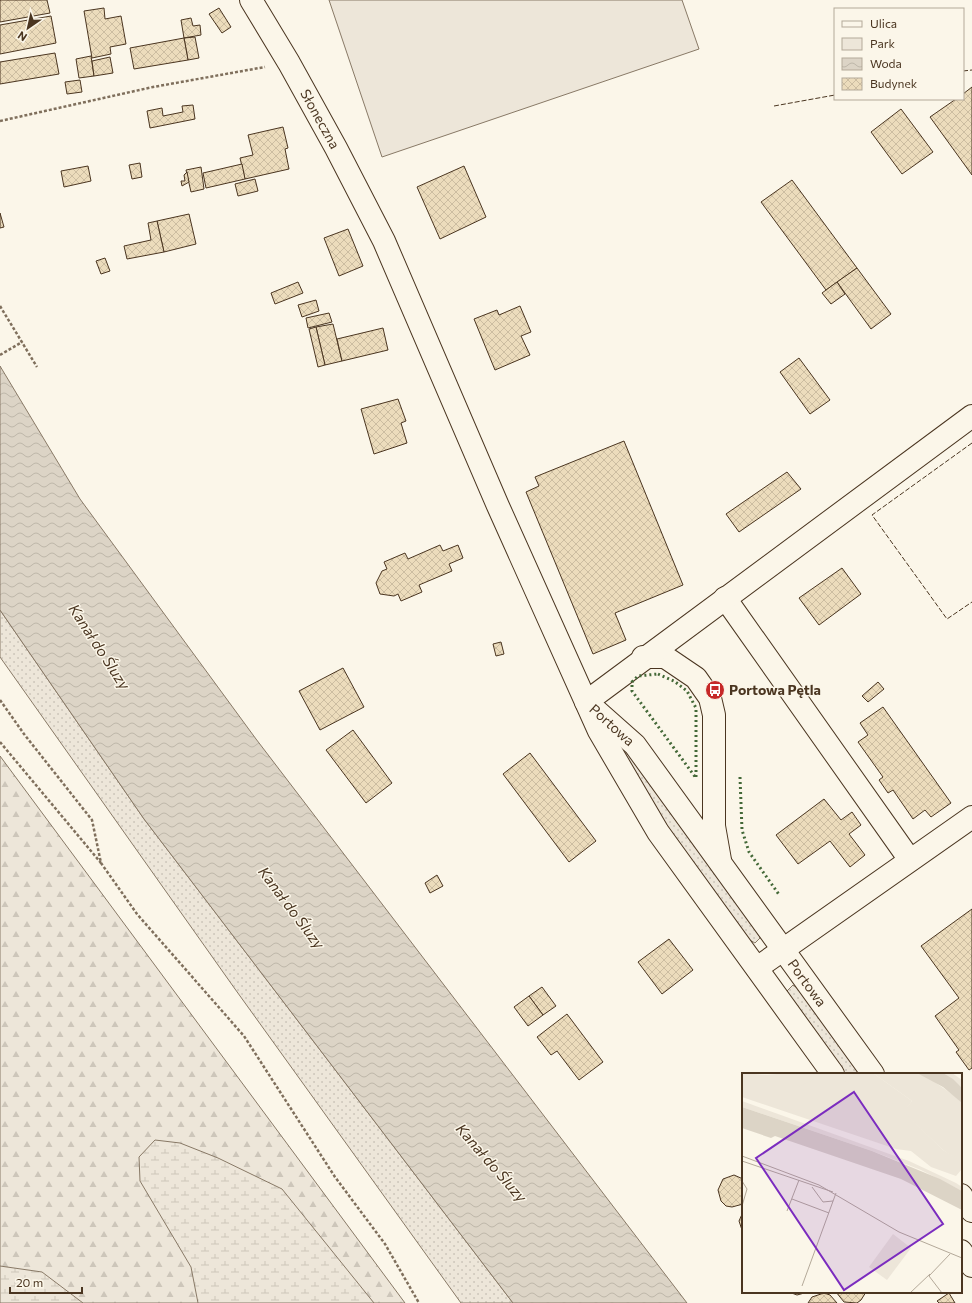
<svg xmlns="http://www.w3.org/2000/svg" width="972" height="1303" font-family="Commissioner,sans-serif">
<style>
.grass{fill:url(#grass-dots);stroke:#887966}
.forest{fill:url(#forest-firs);stroke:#887966}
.wetland{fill:url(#wetland-marsh);stroke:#887966}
.green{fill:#ede6d9;stroke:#887966}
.water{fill:url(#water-waves);stroke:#887966}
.building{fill:url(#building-cross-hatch);stroke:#4a3520}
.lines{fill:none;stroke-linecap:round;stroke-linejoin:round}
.minor-casing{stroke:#4a3520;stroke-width:24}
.path{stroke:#7f6f5c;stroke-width:2.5;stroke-dasharray:3 2;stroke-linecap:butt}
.minor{stroke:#fbf6e9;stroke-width:22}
.hedge{stroke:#436837;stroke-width:3;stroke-dasharray:2 3;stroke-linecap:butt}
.fence{stroke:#4a3520;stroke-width:1;stroke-dasharray:5 2;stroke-linecap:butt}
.labels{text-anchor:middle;stroke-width:3;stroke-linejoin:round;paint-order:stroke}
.street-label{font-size:14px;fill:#4a3520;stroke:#fbf6e9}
.poi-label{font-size:14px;font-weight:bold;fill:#4a3520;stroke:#fbf6e9;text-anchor:start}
.water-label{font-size:15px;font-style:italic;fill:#4a3520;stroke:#fbf6e9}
.inset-road{fill:none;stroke:#b4a999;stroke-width:1}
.view{fill:#7b2cbf;fill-opacity:0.15;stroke:#7b2cbf;stroke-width:2}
.inset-edge{fill:none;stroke:#4a3520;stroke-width:2}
</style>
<defs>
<pattern id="grass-dots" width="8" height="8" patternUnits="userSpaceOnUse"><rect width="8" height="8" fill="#ede6d9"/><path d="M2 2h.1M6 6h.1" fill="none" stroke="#cdc6ba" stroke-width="1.8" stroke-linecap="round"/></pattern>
<pattern id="forest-firs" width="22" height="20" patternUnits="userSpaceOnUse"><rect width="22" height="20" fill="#ede6d9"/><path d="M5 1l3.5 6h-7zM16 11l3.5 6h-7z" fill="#cdc6ba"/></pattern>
<pattern id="wetland-marsh" width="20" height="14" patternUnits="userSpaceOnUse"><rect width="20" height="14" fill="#ede6d9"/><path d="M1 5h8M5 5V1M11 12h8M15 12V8" fill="none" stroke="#cdc6ba"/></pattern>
<pattern id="water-waves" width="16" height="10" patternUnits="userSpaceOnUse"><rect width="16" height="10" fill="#dcd4c6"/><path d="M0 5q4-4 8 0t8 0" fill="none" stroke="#beb7aa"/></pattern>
<pattern id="building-cross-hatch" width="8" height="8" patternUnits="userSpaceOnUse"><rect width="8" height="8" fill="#ecdcbc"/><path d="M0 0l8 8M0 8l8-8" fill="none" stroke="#ccbda1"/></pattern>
</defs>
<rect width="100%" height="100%" fill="#fbf6e9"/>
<g class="grass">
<path d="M0 610 144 819 513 1303H461L235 989 0 657Z"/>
<path d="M619 744 626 748 758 932 760 938 755 943 748 939 670 832Z"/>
<path d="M793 985 801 991 861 1074H845L789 997 787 991Z"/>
</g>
<path class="forest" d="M0 756 405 1303H0Z"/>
<g class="wetland">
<path d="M155 1140 180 1143 218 1158 282 1189 374 1303H198L191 1267 140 1181 139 1157Z"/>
<path d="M0 1266 42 1272 83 1303H0Z"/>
</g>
<path class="green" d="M329 0H682L699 49 382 157Z"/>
<path class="water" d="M0 366 80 499 256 739 687 1303H513L144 819 0 610Z"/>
<g class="building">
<path d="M0 0H47L50 13 0 22Z"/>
<path d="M104 8 105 19 121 16 126 44 110 47 111 54 92 58 84 11Z"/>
<path d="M219 8 231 27 222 33 209 14Z"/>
<path d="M51 16 56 43 0 54V25Z"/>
<path d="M191 18 193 26 200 25 201 35 184 38 181 20Z"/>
<path d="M195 37 199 58 188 60 184 38Z"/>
<path d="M184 38 188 60 134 69 130 48Z"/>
<path d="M55 53 59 74 0 84V62Z"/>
<path d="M91 56 94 76 79 78 76 59Z"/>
<path d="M110 57 113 73 94 76 92 61Z"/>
<path d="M80 80 82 92 67 94 65 82Z"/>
<path d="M972 87V175L930 117 956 99H963V94Z"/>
<path d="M193 105 195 119 150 128 147 111 162 108 163 116 183 112 182 106Z"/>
<path d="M901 109 933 152 902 174 871 132Z"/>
<path d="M283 127 288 148 285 149 289 169 245 179 240 158 253 155 248 135Z"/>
<path d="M140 163 142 177 132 179 129 165Z"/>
<path d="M242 164 245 179 206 188 203 173Z"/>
<path d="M88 166 91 181 64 187 61 171Z"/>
<path d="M464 166 486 217 440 239 417 187Z"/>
<path d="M201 167 204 189 191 192 186 170Z"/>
<path d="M187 172 189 182 182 186 181 181H185L184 175Z"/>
<path d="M255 179 258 191 238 196 235 184Z"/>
<path d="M792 180 857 268 826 290 761 202Z"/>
<path d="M0 213 4 227 0 228Z"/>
<path d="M189 214 196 244 164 252 157 221Z"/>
<path d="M157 221 164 252 127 259 124 246 151 240 148 223Z"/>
<path d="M348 229 363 266 339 276 324 238Z"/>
<path d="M105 258 110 271 101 274 96 261Z"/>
<path d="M857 268 891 314 871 329 837 282Z"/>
<path d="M298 282 303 293 275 304 271 293Z"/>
<path d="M837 282 845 294 831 304 822 293Z"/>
<path d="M316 300 319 311 302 317 298 305Z"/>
<path d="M520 306 531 332 521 336 530 355 495 370 474 319 497 310 499 315Z"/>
<path d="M329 313 332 322 308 328 306 318Z"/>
<path d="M333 324 342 361 325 365 316 327Z"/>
<path d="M316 327 325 365 318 367 309 329Z"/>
<path d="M383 328 388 350 342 361 337 339Z"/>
<path d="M799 358 830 400 810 414 780 372Z"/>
<path d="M398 399 406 421 401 423 407 443 374 454 361 409Z"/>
<path d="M624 441 683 585 615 613 626 640 593 654 526 492 539 486 535 477Z"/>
<path d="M787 472 801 489 739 532 726 514Z"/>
<path d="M440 545 443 551 458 545 463 558 449 564 452 571 419 585 422 592 401 601 398 594 394 596 380 594 376 583 382 571 387 569 384 562 405 553 408 559Z"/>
<path d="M842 568 861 594 819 625 799 598Z"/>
<path d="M501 642 504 654 496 656 493 644Z"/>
<path d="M343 668 364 707 320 730 299 691Z"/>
<path d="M878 682 884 689 868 702 862 696Z"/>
<path d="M883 707 951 803 931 817 925 810 913 819 893 790 888 793 879 780 883 777 858 742 868 735 860 723Z"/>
<path d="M353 730 392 783 366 803 326 750Z"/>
<path d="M530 753 596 841 569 862 503 774Z"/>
<path d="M824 799 841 820 852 812 861 825 849 834 865 855 850 867 830 841 798 864 776 835Z"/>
<path d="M437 875 443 886 430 893 425 883Z"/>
<path d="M972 909V1068L969 1070 956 1052 959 1050 935 1016 959 998 921 946Z"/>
<path d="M669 939 693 970 662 994 638 962Z"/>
<path d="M542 987 556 1006 543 1015 529 996Z"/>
<path d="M529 996 543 1015 528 1026 514 1007Z"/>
<path d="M567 1014 603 1062 579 1080 557 1051 551 1055 537 1037Z"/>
<path d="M734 1175 743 1179V1204L732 1207 726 1206 721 1201 718 1190 723 1179Z"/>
<path d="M743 1212V1233L739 1221Z"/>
<path d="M789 1292H808L797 1295Z"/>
<path d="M836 1292H866L861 1300 857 1303 844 1302Z"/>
<path d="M824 1293 830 1295 837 1303H808L812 1297Z"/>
<path d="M949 1293 955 1303H939L937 1301Z"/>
</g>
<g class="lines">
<defs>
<g id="minor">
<path d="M251 0 289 63 336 148 384 241 498 506 599 731 658 832 833 1074"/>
<path d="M725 598 910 860"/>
<path d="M643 657H665L696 678 710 698 714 715V826L720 860"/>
<path d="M586 702 972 416"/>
<path d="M591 706 635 745 873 1074"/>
<path d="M757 968 972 817"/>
<path d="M961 1195 972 1211"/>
<path d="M961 1251 972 1266"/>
</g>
</defs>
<use href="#minor" class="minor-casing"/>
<g class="path">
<path d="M0 121 153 87 265 67"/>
<path d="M0 306 37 367"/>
<path d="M0 355 22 342"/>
<path d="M0 700 24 734 92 820 101 863 137 914 244 1036 335 1177 385 1244 419 1303"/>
<path d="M0 742 101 863"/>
</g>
<use href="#minor" class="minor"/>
<g class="hedge">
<path d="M658 674 674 681 687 691 696 708V778L632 691V682L638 676Z"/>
<path d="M740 777 742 830 749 852 780 896"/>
</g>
<g class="fence">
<path d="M963 71 972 70"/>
<path d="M774 106 835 95"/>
<path d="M972 443 872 515 947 619 972 602"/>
</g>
</g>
<defs>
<symbol id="bus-disc" viewBox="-11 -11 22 22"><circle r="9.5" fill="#c62828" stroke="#fbf6e9"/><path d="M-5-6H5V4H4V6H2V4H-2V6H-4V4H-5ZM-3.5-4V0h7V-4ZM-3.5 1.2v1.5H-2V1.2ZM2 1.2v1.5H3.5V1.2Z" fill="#fff"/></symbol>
</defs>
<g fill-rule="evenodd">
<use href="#bus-disc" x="704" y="679" width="22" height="22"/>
</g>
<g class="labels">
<g class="street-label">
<text transform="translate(320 119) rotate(61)" y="5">Słoneczna</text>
<text transform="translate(612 725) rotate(42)" y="5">Portowa</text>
<text transform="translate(807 983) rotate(54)" y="5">Portowa</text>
</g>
<g class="poi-label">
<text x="729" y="695">Portowa Pętla</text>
</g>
<g class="water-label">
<text transform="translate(99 647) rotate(57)" y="5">Kanał do Śluzy</text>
<text transform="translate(291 908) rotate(53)" y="5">Kanał do Śluzy</text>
<text transform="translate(491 1163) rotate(49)" y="5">Kanał do Śluzy</text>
</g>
</g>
<g transform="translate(742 1073)">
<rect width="220" height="220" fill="#fbf6e9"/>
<path d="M131 0H175L187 5 214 24 220 30V90L201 77 161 39 170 28ZM201 0H210L220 7V15ZM0 28 167 88 214 110 220 114V118L179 97 130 78 0 34Z" fill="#ede6d9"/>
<path d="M0 0 37 3 47 0H131L170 28 162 39 201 77 216 86 220 90V96L214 103 189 94 169 78 154 76 0 24Z" fill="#ede6d9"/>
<path d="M47 0 46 11 50 14 55 15 74 5 101 7 113 12 117 17 116 22 110 25 97 24 91 29 95 36 106 41 107 46 91 50 28 29 24 24 22 2Z" fill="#ede6d9"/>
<path d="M151 161 169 175 145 207 127 194Z" fill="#ede6d9"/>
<path d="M175 0H201L211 6 220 15V30L201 14ZM0 34 130 78 198 106 220 118V137L159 106 33 63 29 65 0 55Z" fill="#dcd4c6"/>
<path class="inset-road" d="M0 83 77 112 157 159 220 185M0 88 91 119M0 108 5 116 0 133M70 114 81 129 91 128M50 126 87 140M45 138 57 107M60 213 94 120M168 220 188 201M200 220 187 203 208 181"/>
<path class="view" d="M112 19 201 151 102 217 14 85Z"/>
<rect width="220" height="220" class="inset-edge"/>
</g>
<rect x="834" y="8" width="130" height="92" fill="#fbf6e9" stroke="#b4a999"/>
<rect x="842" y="21" width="20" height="6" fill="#fbf6e9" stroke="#b4a999"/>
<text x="870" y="28" font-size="12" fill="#4a3520">Ulica</text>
<rect x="842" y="38" width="20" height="12" fill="#ede6d9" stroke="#b4a999"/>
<text x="870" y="48" font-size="12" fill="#4a3520">Park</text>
<rect x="842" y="58" width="20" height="12" fill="url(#water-waves)" stroke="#b4a999"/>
<text x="870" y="68" font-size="12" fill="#4a3520">Woda</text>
<rect x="842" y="78" width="20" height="12" fill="url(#building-cross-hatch)" stroke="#b4a999"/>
<text x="870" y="88" font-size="12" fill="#4a3520">Budynek</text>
<g transform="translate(28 28) rotate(214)" stroke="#fbf6e9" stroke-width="3" paint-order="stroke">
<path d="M0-3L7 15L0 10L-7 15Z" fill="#4a3520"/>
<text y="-6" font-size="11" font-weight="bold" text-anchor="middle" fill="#4a3520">N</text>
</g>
<path d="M10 1287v6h72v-6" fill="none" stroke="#4a3520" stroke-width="2"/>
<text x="16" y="1287" font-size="12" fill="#4a3520" stroke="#fbf6e9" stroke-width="3" paint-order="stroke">20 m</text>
</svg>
